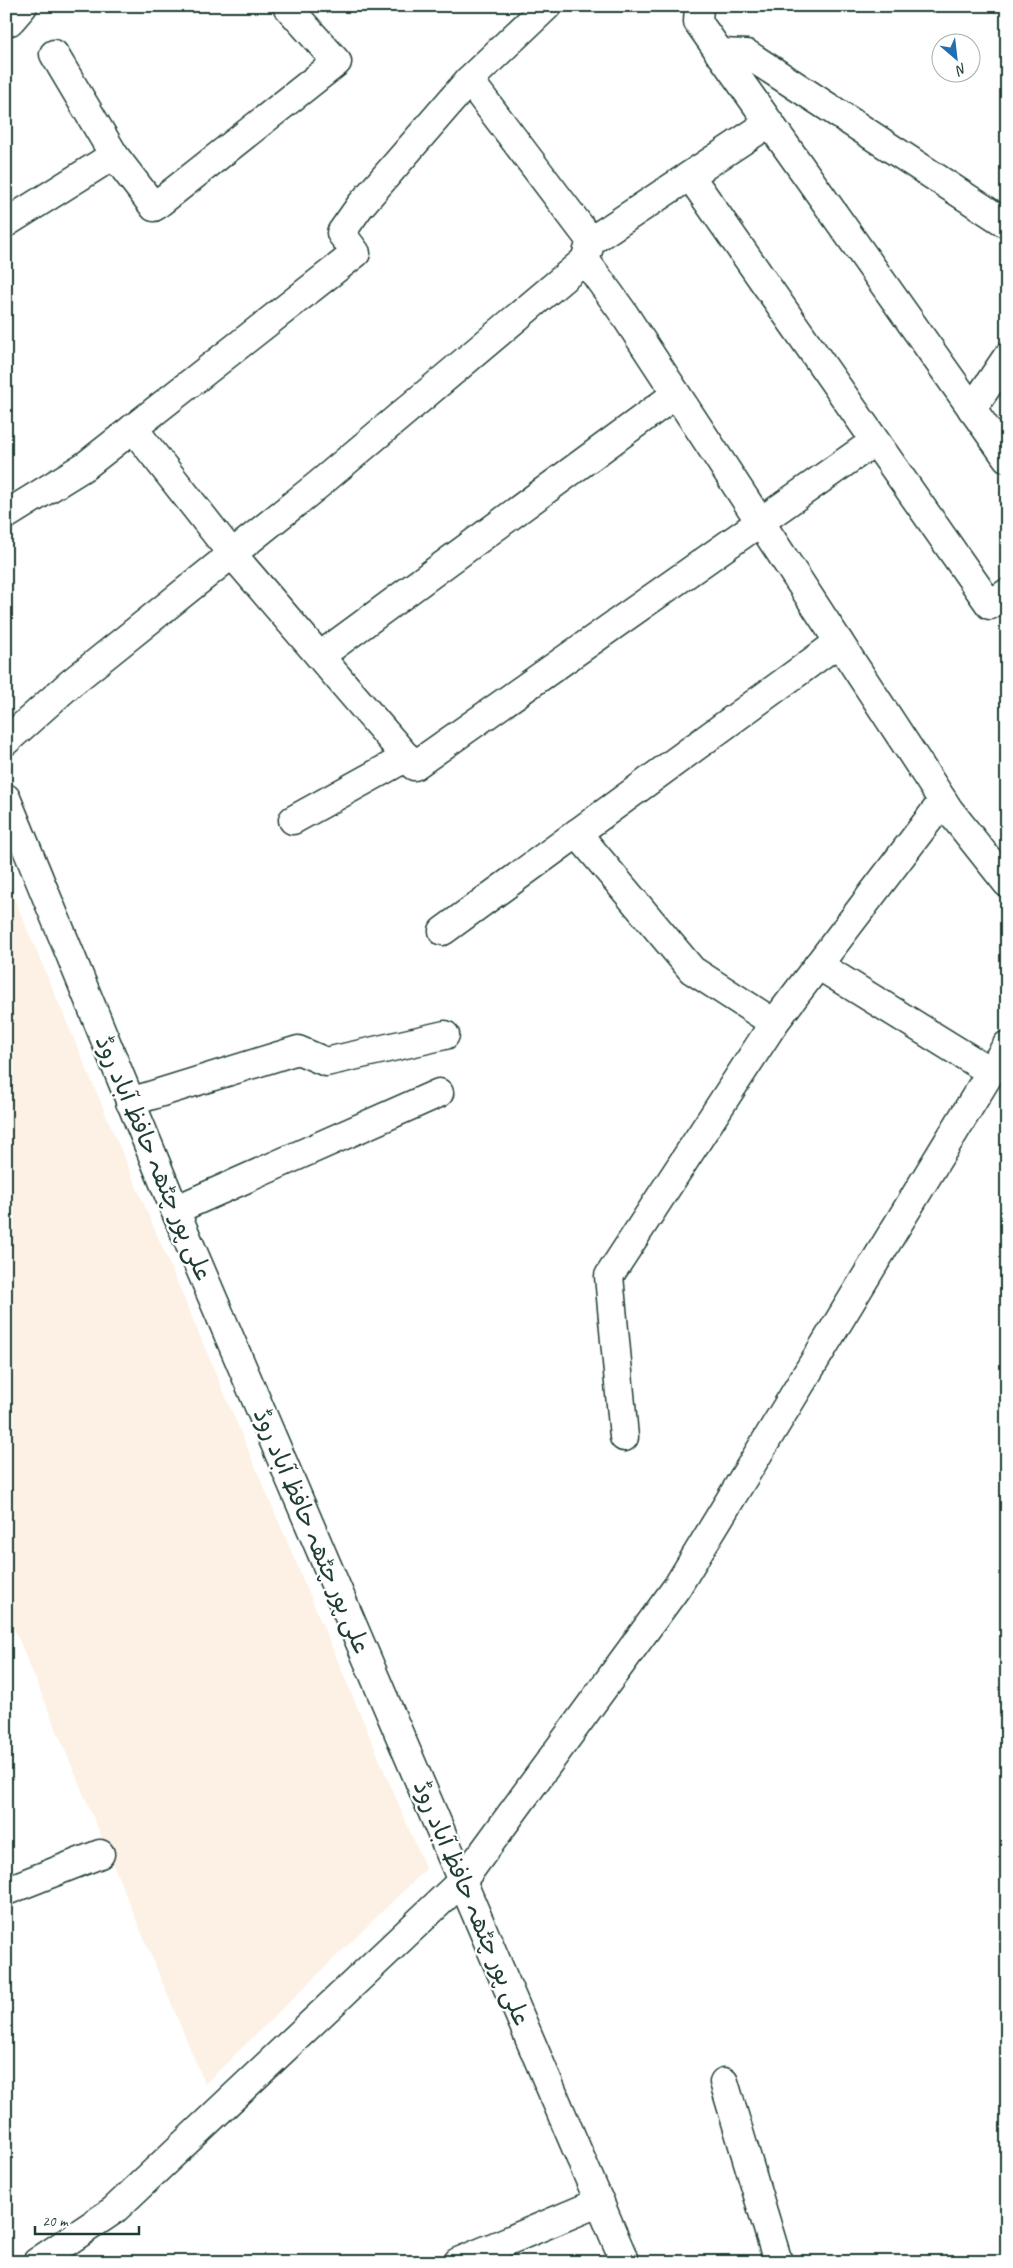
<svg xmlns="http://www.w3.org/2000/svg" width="1013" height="2268" font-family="Caveat,'Playpen Sans Arabic',sans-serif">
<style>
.built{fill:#fcf1e4}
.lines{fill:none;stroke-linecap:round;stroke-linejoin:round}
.minor-casing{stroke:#1f3d34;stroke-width:31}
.secondary-casing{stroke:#1f3d34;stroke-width:31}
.primary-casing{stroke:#1f3d34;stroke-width:31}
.minor{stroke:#fff;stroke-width:28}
.secondary{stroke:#fff;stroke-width:28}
.primary{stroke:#fff;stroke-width:28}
.labels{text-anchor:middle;stroke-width:4.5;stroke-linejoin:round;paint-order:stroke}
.street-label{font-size:24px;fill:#1f3d34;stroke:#fff}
</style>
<rect width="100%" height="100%" fill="#fff"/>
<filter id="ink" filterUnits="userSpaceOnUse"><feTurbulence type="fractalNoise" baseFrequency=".02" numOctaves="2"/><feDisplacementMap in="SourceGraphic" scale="10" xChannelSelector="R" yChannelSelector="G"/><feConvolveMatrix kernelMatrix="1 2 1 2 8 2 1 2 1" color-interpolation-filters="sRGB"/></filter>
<g filter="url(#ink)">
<path class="built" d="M6 879 426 1869 205 2084 6 1609Z"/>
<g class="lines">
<defs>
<g id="minor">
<path d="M699 6 698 22 1007 458"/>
<path d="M10 21 23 6"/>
<path d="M719 53 747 54 1007 224"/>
<path d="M54 54 114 155 154 207 337 62 287 6"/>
<path d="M469 80 591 241"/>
<path d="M690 176 990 605 1007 593"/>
<path d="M6 223 114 155"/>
<path d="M585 260 591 241 769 123"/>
<path d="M972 409 1007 357"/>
<path d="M133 428 232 554 414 766 875 441"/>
<path d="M6 515 85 466 356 253 341 233 360 206 469 80 547 6"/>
<path d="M320 656 676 394"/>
<path d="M6 741 71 683 318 485 585 260 622 311 949 810 1007 883"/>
<path d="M293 820 407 757"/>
<path d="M577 833 692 970 774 1023"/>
<path d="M443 931 839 642"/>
<path d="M818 965 991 1072"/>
<path d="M130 1102 298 1050 326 1062 445 1035"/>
<path d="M175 1210 439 1093"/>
<path d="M624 1437 609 1276 774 1023 943 801"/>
<path d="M6 1891 100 1854"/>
<path d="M724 2082 778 2262"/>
<path d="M458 2262 600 2202"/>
</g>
<path id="secondary" d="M37 2262 114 2210 463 1880 677 1587 1007 1045"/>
<path id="primary" d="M6 798 175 1210 625 2262"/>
</defs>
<use href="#minor" class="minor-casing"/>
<use href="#secondary" class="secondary-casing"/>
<use href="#primary" class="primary-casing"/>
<use href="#minor" class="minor"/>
<use href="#secondary" class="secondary"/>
<use href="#primary" class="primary"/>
</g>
</g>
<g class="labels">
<g class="street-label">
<text transform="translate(154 1158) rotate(67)" y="8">علی پور چٹھہ حافظ آباد روڈ</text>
<text transform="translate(312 1531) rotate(67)" y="8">علی پور چٹھہ حافظ آباد روڈ</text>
<text transform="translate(472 1903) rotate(67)" y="8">علی پور چٹھہ حافظ آباد روڈ</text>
</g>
</g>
<rect width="1013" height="2268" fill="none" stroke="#fff" stroke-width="25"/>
<rect x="12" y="12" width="988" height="2243" fill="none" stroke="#1f3d34" stroke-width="2" filter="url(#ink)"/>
<g transform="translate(956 58) rotate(152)"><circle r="24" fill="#ffffff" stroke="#a5b1ae"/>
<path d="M0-4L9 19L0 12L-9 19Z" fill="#1f6fb2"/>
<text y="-8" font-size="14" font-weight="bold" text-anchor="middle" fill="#1f3d34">N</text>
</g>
<path d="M35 2226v8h104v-8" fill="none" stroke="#1f3d34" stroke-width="2.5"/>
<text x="42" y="2226" font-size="15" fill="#1f3d34" stroke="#ffffff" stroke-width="4" paint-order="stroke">20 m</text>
</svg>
